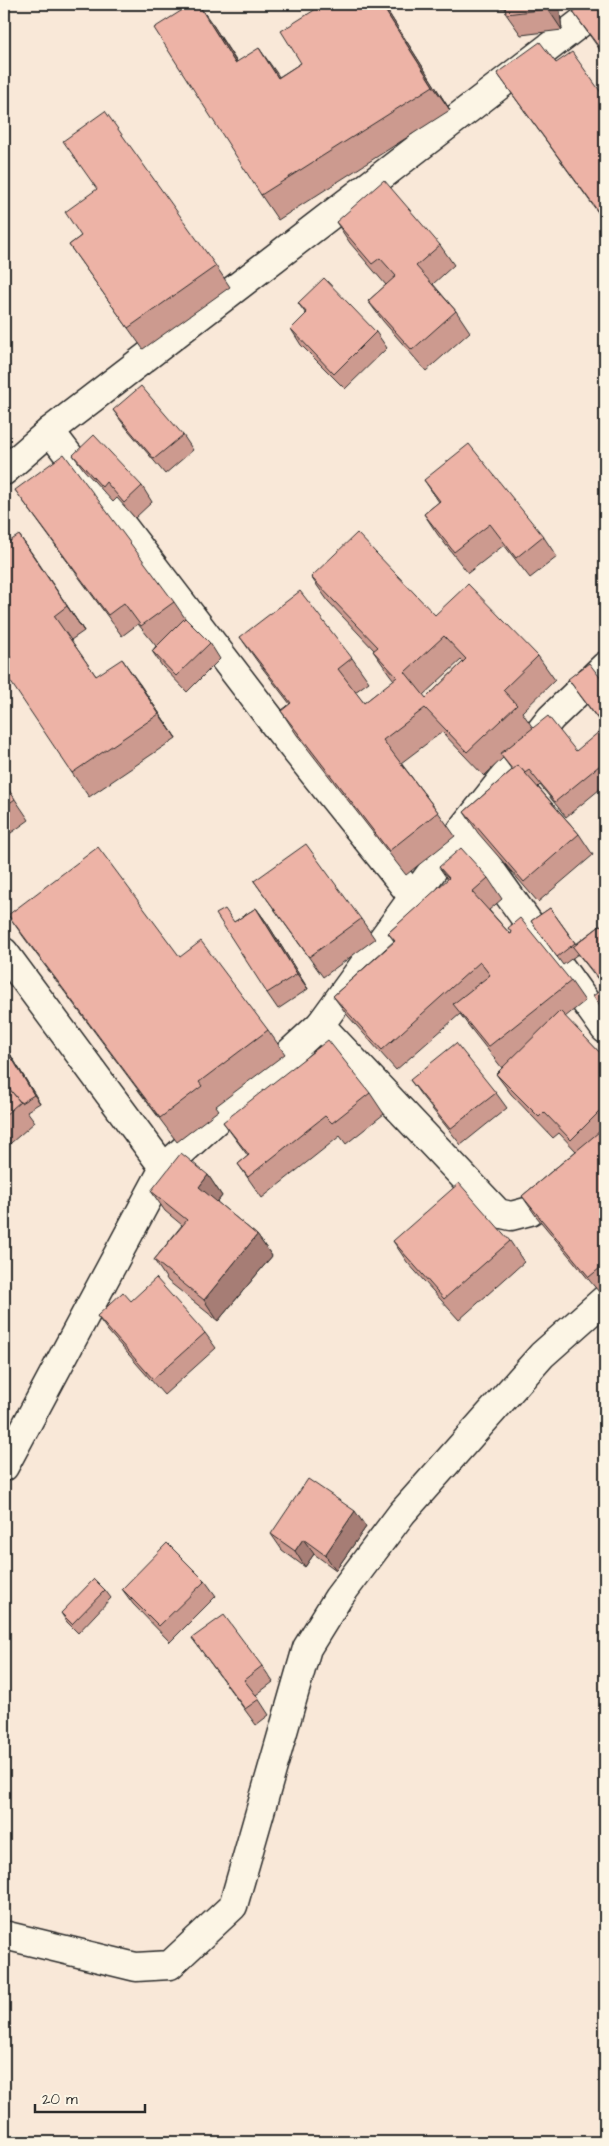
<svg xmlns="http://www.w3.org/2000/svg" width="609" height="2146" font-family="'Architects Daughter',sans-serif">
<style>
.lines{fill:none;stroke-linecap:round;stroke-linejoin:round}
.minor-casing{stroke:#2b2b2b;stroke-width:31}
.tertiary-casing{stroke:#2b2b2b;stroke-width:31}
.minor{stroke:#fcf5e5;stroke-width:28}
.tertiary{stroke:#fcf5e5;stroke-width:28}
.wall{fill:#cc9a8f;stroke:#2b2b2b;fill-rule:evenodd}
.shaded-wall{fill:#a67d74;stroke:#2b2b2b}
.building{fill:#edb3a6;stroke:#2b2b2b;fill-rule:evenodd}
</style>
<rect width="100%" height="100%" fill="#f9e8d8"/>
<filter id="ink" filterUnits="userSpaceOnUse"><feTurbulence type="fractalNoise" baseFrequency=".02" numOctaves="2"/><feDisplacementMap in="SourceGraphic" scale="10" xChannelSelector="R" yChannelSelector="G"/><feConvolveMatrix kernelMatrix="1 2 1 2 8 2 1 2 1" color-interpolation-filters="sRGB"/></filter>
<g filter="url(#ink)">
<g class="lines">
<defs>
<g id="minor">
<path d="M50 431 275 725 413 897"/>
<path d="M462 830 605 1029"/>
<path d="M4 952 164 1168 4 1467"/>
<path d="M320 1025 498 1213 511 1216 530 1211 605 1149"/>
<path d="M164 1168 320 1025 462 830 551 718 605 666"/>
<path d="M4 1935 136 1967 170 1965 233 1906 307 1648 338 1598 402 1513 542 1355 605 1299"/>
</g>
<path id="tertiary" d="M4 471 50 431 605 4"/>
</defs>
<use href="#minor" class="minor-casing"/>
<use href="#tertiary" class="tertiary-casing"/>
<use href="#minor" class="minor"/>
<use href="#tertiary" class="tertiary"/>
</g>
<g class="wall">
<path d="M383 4 450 110 278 220 261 195 213 25 237 62 279 77 301 63Z"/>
<path d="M498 4H559L562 30 521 35 506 14 505 8 501 9Z"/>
<path d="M605 4V57L573 12Z"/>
<path d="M556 63 605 98V222L497 73Z"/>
<path d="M336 222 440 245 454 265 433 284 456 311 470 332 426 371 383 321 368 301 386 285 350 243Z"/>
<path d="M81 236 216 266 230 287 143 349 69 245Z"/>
<path d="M298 303 376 332 387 348 345 389 301 345 291 329 306 314Z"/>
<path d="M113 410 183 435 193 450 165 474 124 425Z"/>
<path d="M73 455 142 486 152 502 135 518 117 498 113 502 84 470Z"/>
<path d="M424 480 543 536 557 557 530 578 504 545 468 573 438 535 424 514 439 502Z"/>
<path d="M15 490 174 602 185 618 210 643 220 659 187 692 162 666 152 651 156 646 138 624 122 636Z"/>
<path d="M19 535 84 631 71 640 96 676 139 683 176 738 89 797 72 773 11 658Z"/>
<path d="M311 577 435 615 538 656 555 680 522 712 533 728 576 751 605 738V785L566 817 540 785 538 787 579 834 593 855 538 902 478 833 464 812 512 770 503 758 484 776 442 732 401 763 438 812 455 836 406 875 297 735 281 711 290 704 257 661 240 637 352 658 369 682 355 692 364 703 394 680 390 675 373 651 374 650 328 601ZM461 660 463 662 426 698 423 695Z"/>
<path d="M568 679 605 684V729L579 694Z"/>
<path d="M4 783 29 820 4 838Z"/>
<path d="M439 867 488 878 502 899 489 910 510 934 512 933 508 928 571 981 585 1001 565 1017 605 1058V1297L604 1298 536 1216 522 1196 576 1151 559 1133 553 1138 511 1094 496 1074 502 1068 468 1025 460 1014 396 1070 348 1016 333 996 394 941 388 933 448 880Z"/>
<path d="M254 881 361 919 375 939 323 977Z"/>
<path d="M256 908 267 923 308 989 278 1009 267 993 234 922Z"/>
<path d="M550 908 576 944 605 922V1014V988L578 954 563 965 531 921Z"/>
<path d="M8 915 180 957 268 1030 285 1054 216 1106 219 1110 177 1142 25 939Z"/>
<path d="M4 1044 40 1103 27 1111 35 1122 4 1149Z"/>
<path d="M410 1080 496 1093 507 1108 461 1145 421 1095Z"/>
<path d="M370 1093 384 1114 346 1144 340 1136 262 1198 238 1164 248 1156 223 1122Z"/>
<path d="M208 1175 222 1196 217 1202 257 1235 272 1256 218 1321 168 1281 154 1260 182 1225 165 1211 151 1191Z"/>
<path d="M393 1241H510L524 1262 459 1320 407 1262Z"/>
<path d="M131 1301 205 1333 216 1348 164 1395 108 1331 97 1316Z"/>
<path d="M366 1527 336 1570 314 1554 305 1567 282 1550 271 1534Z"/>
<path d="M205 1581 216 1596 170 1642 133 1604 122 1589Z"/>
<path d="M105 1590 111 1598 78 1633 67 1622 61 1613Z"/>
<path d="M192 1638 262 1666 273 1682 256 1695 269 1715 256 1725Z"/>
</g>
<g class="shaded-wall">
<path d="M198 4 213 25 252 87 235 63Z"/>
<path d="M381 4H383L450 110 433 86Z"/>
<path d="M547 4H559L562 30 548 9Z"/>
<path d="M259 48 276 72 295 102 278 78Z"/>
<path d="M19 535 36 559 84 631 67 606Z"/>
<path d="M122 659 139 683 176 738 159 714Z"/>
<path d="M256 908 267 923 308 989 297 974Z"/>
<path d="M4 1044 40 1103 34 1095Z"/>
<path d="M208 1175 222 1196 213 1207 199 1187Z"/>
<path d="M257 1235 272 1256 218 1321 204 1300Z"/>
<path d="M355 1511 366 1527 336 1570 325 1555Z"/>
<path d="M303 1539 314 1554 305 1567 295 1551Z"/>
</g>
<g class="building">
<path d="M192 4H198L235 63 259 48 278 78 301 63 281 31 324 4H381L433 86 261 195 154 28Z"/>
<path d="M505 4H547L548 9 506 14Z"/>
<path d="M584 4H605V55L573 12Z"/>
<path d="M540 42 556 63 572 52 605 98V221L497 73Z"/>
<path d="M105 111 216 266 128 328 69 245 81 236 65 212 97 189 63 141Z"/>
<path d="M384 180 440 245 416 266 456 311 412 350 368 301 396 276 380 258 372 264 336 222Z"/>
<path d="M324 278 376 332 334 374 291 329 307 313 298 303Z"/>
<path d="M141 386 183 435 154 459 113 410Z"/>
<path d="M94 435 142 486 124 503 106 482 102 487 73 455Z"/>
<path d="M469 444 543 536 516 558 490 524 454 552 424 514 440 501 424 480Z"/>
<path d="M64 454 174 602 141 626 124 603 108 615 15 490Z"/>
<path d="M357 533 435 615 468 584 538 656 503 690 517 705 467 752 425 708 383 740 438 812 389 851 281 711 291 703 240 637 300 591 352 658 338 669 364 703 397 677 373 651 378 647 311 577ZM444 636 466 659 426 698 405 672Z"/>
<path d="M19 535 67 606 54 616 96 676 122 659 159 714 72 773 4 672V662L11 658 4 648V545Z"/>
<path d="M185 618 210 643 176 676 152 651Z"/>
<path d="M589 663 605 684V728L568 679Z"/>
<path d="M548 716 576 751 600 731 605 738V761L555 802 529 770 525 773 518 765 513 770 500 754Z"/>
<path d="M518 765 579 834 524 882 464 812Z"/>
<path d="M4 783 15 799 4 807Z"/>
<path d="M306 844 361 919 309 957 254 881Z"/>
<path d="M98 847 180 957 201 941 268 1030 199 1082 202 1086 160 1118 8 915Z"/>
<path d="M461 848 488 878 472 892 510 934 512 933 508 928 520 918 571 981 488 1047 453 1004 490 975 480 962 382 1050 333 996 395 941 388 933 449 878 439 867Z"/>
<path d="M256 908 297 974 267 993 216 914 225 909 234 922Z"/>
<path d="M550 908 575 943 557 957 531 921Z"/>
<path d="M605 922V987L573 947Z"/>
<path d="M605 987V1014L593 996Z"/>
<path d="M560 1011 605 1058V1106L571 1140 544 1112 539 1117 496 1074Z"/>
<path d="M328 1040 370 1093 332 1123 325 1116 248 1177 238 1164 249 1155 223 1122Z"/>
<path d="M456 1043 496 1093 450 1129 410 1080Z"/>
<path d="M4 1045 34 1095 21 1103 4 1082Z"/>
<path d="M4 1082 20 1102 4 1116Z"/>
<path d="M605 1127V1264L589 1277 522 1196Z"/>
<path d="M181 1153 208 1175 199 1187 257 1235 204 1300 154 1260 187 1220 151 1191Z"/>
<path d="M459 1183 510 1241 444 1299 393 1241Z"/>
<path d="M156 1278 205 1333 153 1379 97 1316 123 1292 131 1301Z"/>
<path d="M308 1479 355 1511 325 1555 303 1539 295 1551 271 1534Z"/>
<path d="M167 1543 205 1581 159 1626 122 1589Z"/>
<path d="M94 1579 105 1590 72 1624 61 1613Z"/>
<path d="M224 1615 262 1666 244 1680 259 1699 245 1709 192 1638Z"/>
</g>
</g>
<rect width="609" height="2146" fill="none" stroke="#fcf5e5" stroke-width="20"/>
<rect x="10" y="10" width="589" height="2126" fill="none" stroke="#2b2b2b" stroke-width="2" filter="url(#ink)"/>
<path d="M35 2104v8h110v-8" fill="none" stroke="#2b2b2b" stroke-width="2.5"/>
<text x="42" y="2104" font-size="15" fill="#2b2b2b" stroke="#fcf5e5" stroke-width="4" paint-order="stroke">20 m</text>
</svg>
